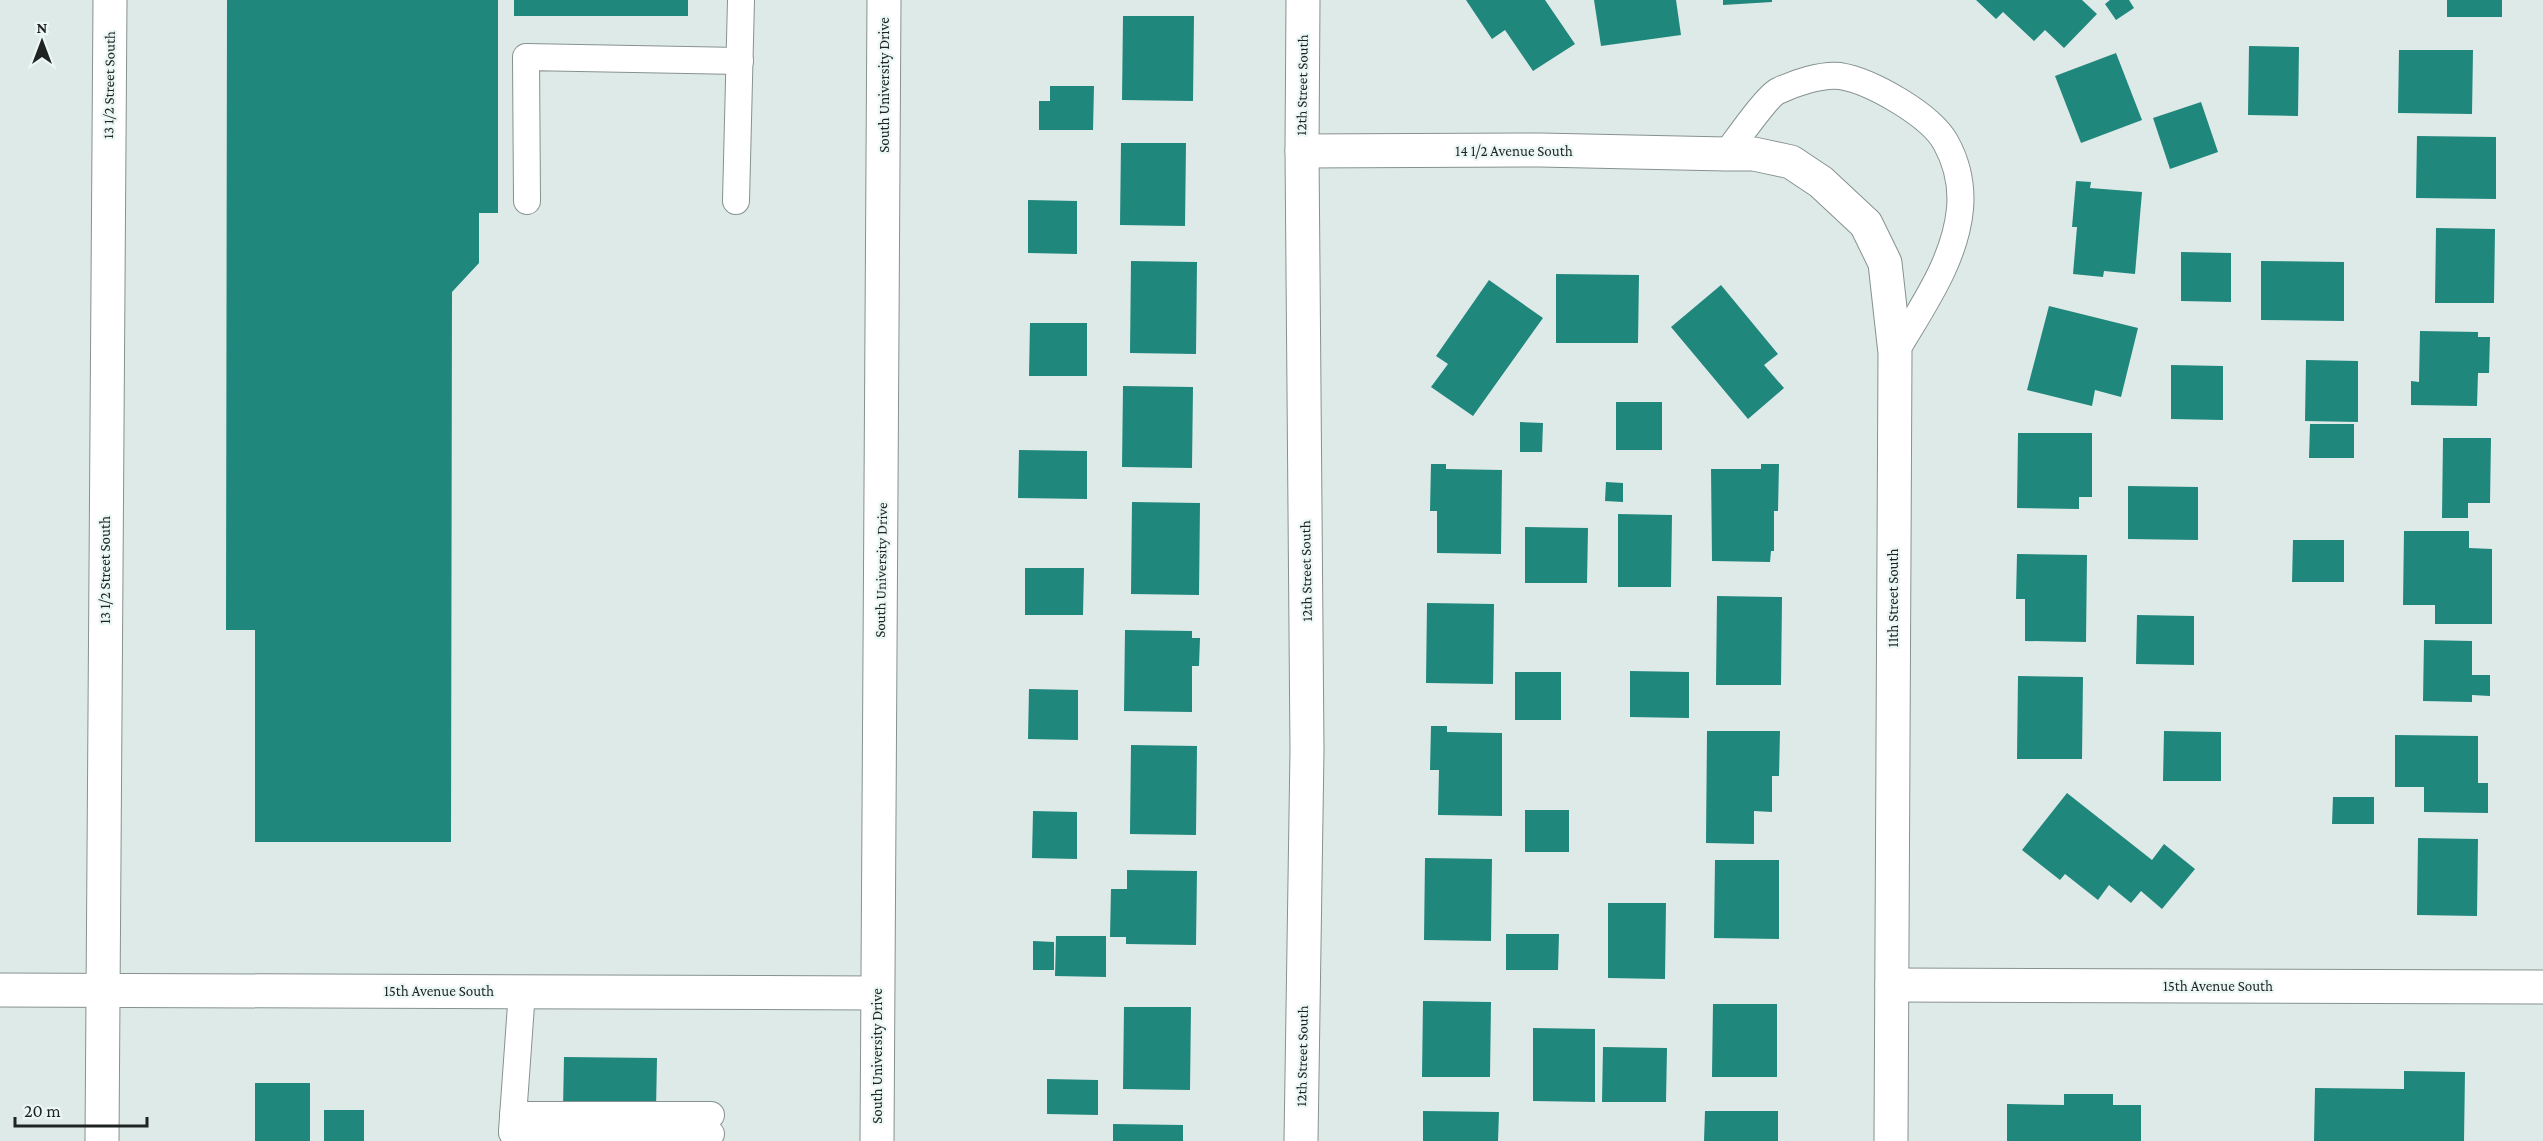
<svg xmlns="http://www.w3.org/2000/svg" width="2543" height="1141" font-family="'Crimson Pro',serif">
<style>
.building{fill:#20877d}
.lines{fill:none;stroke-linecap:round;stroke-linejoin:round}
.lane-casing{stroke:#869290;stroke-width:28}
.street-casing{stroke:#869290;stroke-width:35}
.primary-casing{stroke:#869290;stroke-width:35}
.lane{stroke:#fff;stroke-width:26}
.street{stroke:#fff;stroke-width:33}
.primary{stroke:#fff;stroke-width:33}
.labels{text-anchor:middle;stroke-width:4.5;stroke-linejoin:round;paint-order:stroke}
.street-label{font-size:15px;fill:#1f2423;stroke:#ebf7f5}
</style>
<rect width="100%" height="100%" fill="#deeae8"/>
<g class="building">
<path d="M227 0H498V213H479V263L452 292 451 842H255V630H226Z"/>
<rect x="514" y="0" width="174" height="16"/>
<path d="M1466 0H1545L1575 44 1533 71 1505 30 1492 39Z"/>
<path d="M1594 0H1676L1681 35 1601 46Z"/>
<path d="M1723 0H1772V2L1723 5Z"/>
<path d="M1976 0H2082L2097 14 2064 48 2045 30 2034 41 2003 12 1996 19Z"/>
<path d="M2110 0H2129L2134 8 2116 20 2105 4Z"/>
<rect x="2447" y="0" width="55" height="17"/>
<path d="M1123 16H1194L1193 101 1122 100Z"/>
<path d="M2249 46 2299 47 2298 116 2248 115Z"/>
<path d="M2399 50H2473L2472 114 2398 113Z"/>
<path d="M2116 53 2142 120 2081 143 2055 76Z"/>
<path d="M1050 86H1094L1093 130H1039V101H1050Z"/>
<path d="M2201 102 2218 152 2170 169 2153 118Z"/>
<path d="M2417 136 2496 137V199L2416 198Z"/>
<path d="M1121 143H1186L1185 226 1120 225Z"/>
<path d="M2076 181 2091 182 2090 188 2142 192 2135 274 2104 271 2103 277 2073 274 2077 227H2072Z"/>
<path d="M1028 200 1077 201V254L1028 253Z"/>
<path d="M2436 228 2495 229 2494 303H2435Z"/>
<path d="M2181 252 2231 253V302L2181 301Z"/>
<path d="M1131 261 1197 262 1196 354 1130 353Z"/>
<path d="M2261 261 2344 262V321L2261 320Z"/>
<path d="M1556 274 1639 275 1638 343H1556Z"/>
<path d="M1489 280 1543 318 1473 416 1431 387 1448 364 1436 356Z"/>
<path d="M1721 285 1778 354 1764 365 1784 388 1748 419 1671 327Z"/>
<path d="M2049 306 2138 328 2121 397 2095 390 2092 406 2027 390Z"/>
<path d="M1030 323H1087V376H1029Z"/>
<path d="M2420 331 2478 332V337H2490L2489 373H2478L2477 406 2411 405V381L2419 382Z"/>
<path d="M2306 360 2358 361V422L2305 421Z"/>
<path d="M2171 365 2223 366V420L2171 419Z"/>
<path d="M1123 386 1193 387 1192 468 1122 467Z"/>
<rect x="1616" y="402" width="46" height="48"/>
<path d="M1520 422 1543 423 1542 452H1520Z"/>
<path d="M2310 424H2354V458H2309Z"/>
<path d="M2018 433H2092V497H2079V509L2017 508Z"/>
<path d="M2443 438H2491L2490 503H2468V518H2442Z"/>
<path d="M1019 450 1087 451V499L1018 498Z"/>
<path d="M1431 464H1446V469L1502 470 1501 554 1437 553V511H1430Z"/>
<path d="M1761 464H1779L1778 511H1774V551H1771L1770 562 1712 561 1711 469H1761Z"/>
<path d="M1606 482 1623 483V502L1605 501Z"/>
<path d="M2128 486 2198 487V540L2128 539Z"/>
<path d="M1132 502 1200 503 1199 595 1131 594Z"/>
<path d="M1618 514 1672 515 1671 587H1618Z"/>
<path d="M1525 527 1588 528 1587 583H1525Z"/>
<path d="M2404 531H2469V548L2492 549V624H2435V605H2403Z"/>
<path d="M2293 540H2344V582H2292Z"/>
<path d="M2017 554 2087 555 2086 642 2025 641V599H2016Z"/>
<path d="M1025 568H1084L1083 615H1025Z"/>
<path d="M1717 596 1782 597 1781 685H1716Z"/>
<path d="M1427 603 1494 604 1493 684 1426 683Z"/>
<path d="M2137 615 2194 616V665L2136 664Z"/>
<path d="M1125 630 1192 631V638H1200L1199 666H1192V712L1124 711Z"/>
<path d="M2424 640 2472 641V675H2490V696L2472 695V702L2423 701Z"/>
<path d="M1630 671 1689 672V718L1630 717Z"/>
<rect x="1515" y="672" width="46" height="48"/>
<path d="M2018 676 2083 677 2082 759H2017Z"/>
<path d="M1029 689 1078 690V740L1028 739Z"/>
<path d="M1431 726H1447V732L1502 733V816L1438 815 1439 770H1430Z"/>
<path d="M1707 731H1780L1779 776H1772V812L1754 811V844L1706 843Z"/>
<path d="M2164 731 2221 732V781H2163Z"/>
<path d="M2395 735 2478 736V783H2488V813L2424 812V787H2395Z"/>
<path d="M1131 745 1197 746 1196 835 1130 834Z"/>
<path d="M2067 793 2152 860 2164 844 2195 869 2162 909 2141 891 2131 903 2109 885 2098 900 2065 874 2060 880 2022 850Z"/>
<path d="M2333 797H2374V824H2332Z"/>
<rect x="1525" y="810" width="44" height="42"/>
<path d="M1033 811 1077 812V859L1032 858Z"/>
<path d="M2418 838 2478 839 2477 916 2417 915Z"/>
<path d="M1425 858 1492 859 1491 941 1424 940Z"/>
<path d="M1715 860H1779V939L1714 938Z"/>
<path d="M1127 870 1197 871 1196 945 1126 944V937H1110L1111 889H1127Z"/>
<path d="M1608 903H1666L1665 979 1608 978Z"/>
<path d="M1506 934H1559L1558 970H1506Z"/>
<path d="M1056 936H1106V977L1055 976Z"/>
<path d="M1033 941 1054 942V970H1033Z"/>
<path d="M1423 1001 1491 1002 1490 1077H1422Z"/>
<path d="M1713 1004H1777V1077H1712Z"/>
<path d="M1124 1007H1191L1190 1090 1123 1089Z"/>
<path d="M1533 1028 1595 1029V1102L1533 1101Z"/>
<path d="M1603 1047 1667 1048 1666 1102H1602Z"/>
<path d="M564 1057 657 1058 656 1110 563 1109Z"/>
<path d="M2404 1071 2465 1072 2464 1141H2314L2315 1088 2404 1089Z"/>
<path d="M1047 1079 1098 1080V1115L1047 1114Z"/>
<rect x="255" y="1083" width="55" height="58"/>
<path d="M2064 1094H2113V1105H2141V1141H2007V1104L2064 1105Z"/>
<rect x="324" y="1110" width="40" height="31"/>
<path d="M1423 1111 1499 1112 1498 1141H1423Z"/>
<path d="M1705 1111H1778V1141H1704Z"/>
<path d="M1113 1124 1183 1125V1141H1113Z"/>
</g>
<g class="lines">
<defs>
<g id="lane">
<path d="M1726 154C1736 141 1767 96 1778 91 1795 83 1821 74 1840 76 1871 81 1931 115 1946 143 1957 163 1962 186 1960 209 1955 262 1921 308 1895 353"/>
<path d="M527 201 526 57 740 61"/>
<path d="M736 201 741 0"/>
<path d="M513 1115H711"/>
<path d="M512 1131 522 991"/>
<path d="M512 1133 711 1134"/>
</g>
<g id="street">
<path d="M1302 151 1540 150 1726 154H1754L1791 162 1821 182 1866 224 1885 263 1895 353 1891 1141"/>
<path d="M1892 985 2543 987"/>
<path d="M0 990 877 993"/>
<path d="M102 1141 110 0"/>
<path d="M1301 1141 1307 750 1302 151 1303 0"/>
</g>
<path id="primary" d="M877 1141 884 0"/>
</defs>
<use href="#lane" class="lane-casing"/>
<use href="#street" class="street-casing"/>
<use href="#primary" class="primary-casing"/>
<use href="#lane" class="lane"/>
<use href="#street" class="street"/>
<use href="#primary" class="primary"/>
</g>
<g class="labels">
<g class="street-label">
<text transform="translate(109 85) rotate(-89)" y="5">13 1/2 Street South</text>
<text transform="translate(884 85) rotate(-90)" y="5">South University Drive</text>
<text transform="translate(1302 85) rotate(-89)" y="5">12th Street South</text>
<text x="1514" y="156">14 1/2 Avenue South</text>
<text transform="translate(105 570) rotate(-90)" y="5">13 1/2 Street South</text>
<text transform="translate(881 570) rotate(-89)" y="5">South University Drive</text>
<text transform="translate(1306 571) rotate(-91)" y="5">12th Street South</text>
<text transform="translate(1893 598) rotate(-90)" y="5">11th Street South</text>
<text x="2218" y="991">15th Avenue South</text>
<text x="439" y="996">15th Avenue South</text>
<text transform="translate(877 1056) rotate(-90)" y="5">South University Drive</text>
<text transform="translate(1302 1056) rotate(-89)" y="5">12th Street South</text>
</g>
</g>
<g transform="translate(42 42)" stroke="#ebf7f5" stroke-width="4.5" paint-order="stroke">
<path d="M0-4.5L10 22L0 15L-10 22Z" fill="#1f2423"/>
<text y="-9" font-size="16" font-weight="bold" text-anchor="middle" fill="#1f2423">N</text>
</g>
<path d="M15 1117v9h132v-9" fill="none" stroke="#1f2423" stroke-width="3"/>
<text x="24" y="1117" font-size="18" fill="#1f2423" stroke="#ebf7f5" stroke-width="4.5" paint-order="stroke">20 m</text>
</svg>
